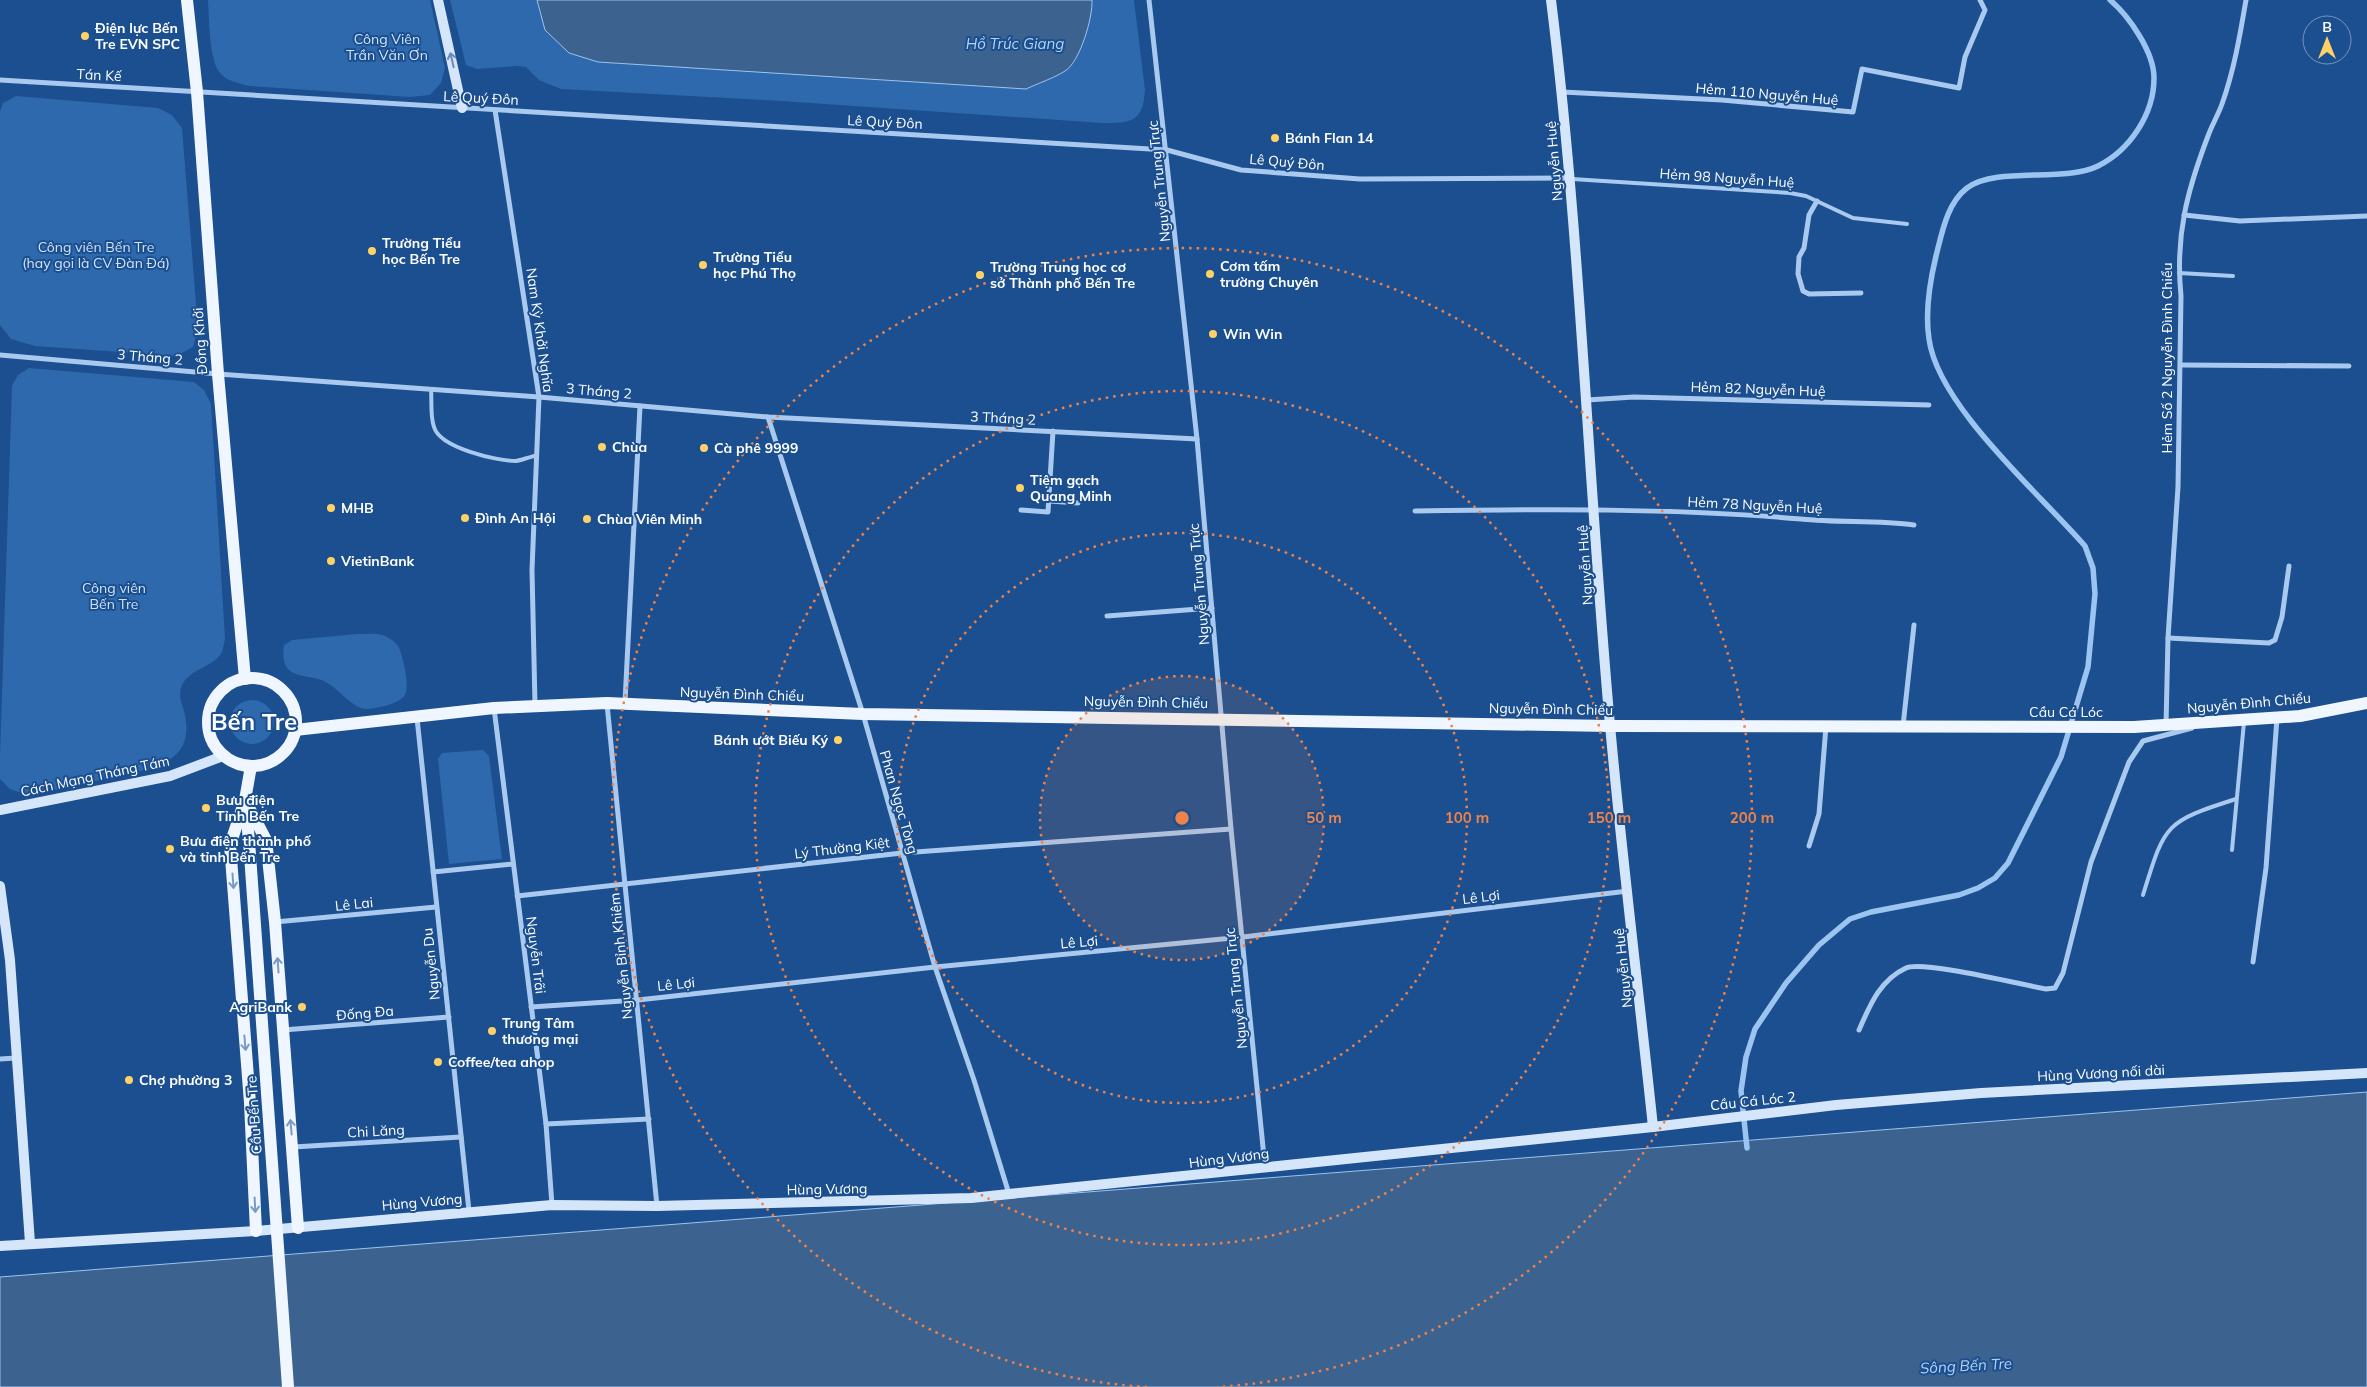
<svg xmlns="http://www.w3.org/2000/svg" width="2367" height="1387" font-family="Mulish,sans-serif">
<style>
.green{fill:#2e69ad}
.water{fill:#3c6290;stroke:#9cc4f0}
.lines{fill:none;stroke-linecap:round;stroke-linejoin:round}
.stream{stroke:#9cc4f0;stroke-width:5.5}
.lane{stroke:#a9c9ee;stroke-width:4}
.street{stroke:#a9c9ee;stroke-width:5}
.secondary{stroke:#d6e6fa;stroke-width:10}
.primary{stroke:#f0f6ff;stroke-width:12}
.primary-bridge{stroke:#f0f6ff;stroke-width:12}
.oneway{stroke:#668bba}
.oneway2{stroke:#7b9ac1}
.ring{fill:none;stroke:#ee8249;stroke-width:2.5;stroke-dasharray:2.5 5}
.poi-dot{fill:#ffd166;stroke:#1b4f8f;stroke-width:2}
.labels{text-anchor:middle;stroke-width:4;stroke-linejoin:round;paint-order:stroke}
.poi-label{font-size:14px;font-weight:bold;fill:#fff;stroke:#1b4f8f;text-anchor:start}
.park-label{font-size:14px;fill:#cfe3fa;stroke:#1b4f8f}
.street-label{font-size:14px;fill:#fff;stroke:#1b4f8f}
.water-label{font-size:15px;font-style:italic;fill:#b5d3f5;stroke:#1b4f8f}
.town-label{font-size:24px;font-weight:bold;fill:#fff;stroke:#1b4f8f}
.centre{fill:#ee8249;stroke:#1b4f8f;stroke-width:2.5}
.ring-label{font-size:15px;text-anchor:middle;font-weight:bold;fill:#ee8249;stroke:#1b4f8f;stroke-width:4;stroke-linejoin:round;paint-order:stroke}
</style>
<rect width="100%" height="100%" fill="#1b4f8f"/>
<g class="green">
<path d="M208 0H430L445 68 441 83 430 95 410 97 249 86C239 83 228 82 220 73 209 61 209 17 208 0Z"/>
<path d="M450 0H1134L1145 90C1143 123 1130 123 1102 123L781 101 561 89 539 80 526 67 517 66 477 69 466 65Z"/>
<path d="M16 96 158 108 172 115 182 128 198 329 193 347 176 356 35 346 11 339 0 325V112L3 103Z"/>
<path d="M29 368 194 382 204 390 211 404 225 639C224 643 223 650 221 654 212 667 189 670 182 685 178 695 181 701 184 711 191 739 183 754 158 767L50 791 24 794 10 789 0 779V755L12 386 18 375Z"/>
<path d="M357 634C366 634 375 633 383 635 388 637 396 642 398 646 403 655 410 687 405 695 399 704 375 709 366 709 350 708 336 683 318 679 295 674 280 675 284 645L292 640Z"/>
<circle cx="252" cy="722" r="22"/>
<path d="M483 750 489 756 502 859 449 864 438 759 442 753Z"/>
</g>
<g class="water">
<path d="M537 0H1092C1093 17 1080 62 1065 71 1054 78 1039 83 1026 89L598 62 569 53 545 30Z"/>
<path d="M2367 1092V1387H0V1277Z"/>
</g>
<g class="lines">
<path class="stream" d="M1747 1148 1741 1091 1746 1057 1755 1029 1786 983 1819 945 1850 919 1871 912 1959 895 1978 888 1995 878 2008 863 2061 757 2088 667 2095 594 2093 568 2085 546C2040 494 1938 406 1929 339 1925 313 1930 281 1936 256 1942 233 1947 203 1967 188 1997 166 2064 183 2098 166 2130 150 2154 114 2154 78 2154 52 2129 16 2110 0"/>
<g class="lane">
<path d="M1572 179 1790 193 1806 196 1853 218 1907 224"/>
<path d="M2179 273 2233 276"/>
<path d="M431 389C432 401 430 416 434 427 440 448 497 461 516 461 522 460 529 457 535 456"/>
<path d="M2232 850 2244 722"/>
<path d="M2143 895C2165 824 2164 822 2236 799"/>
</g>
<g class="street">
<path d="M1149 0 1197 439 1231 829 1265 1167"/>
<path d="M0 80 1167 150 1241 170 1360 179 1569 178"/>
<path d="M1562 92 1722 100 1853 112 1862 69 1959 88 1965 57 1985 10 1980 0"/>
<path d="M495 110 539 397 532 570 535 705"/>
<path d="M1817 201 1809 215 1804 248 1799 257 1798 274 1803 291 1809 294 1861 293"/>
<path d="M2184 215 2240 221 2367 216"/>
<path d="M0 355 218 374 539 397 768 417 1197 439"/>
<path d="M2181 365 2349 366"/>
<path d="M1587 400 1634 397 1929 405"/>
<path d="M768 417 863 714 935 967 974 1080 1009 1194"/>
<path d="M1049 501 1078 503"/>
<path d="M1021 510 1048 512 1053 431"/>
<path d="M1415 511C1544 509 1672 508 1801 519 1839 523 1877 520 1914 525"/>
<path d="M1107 616 1212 608"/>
<path d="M2168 638 2269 643 2275 640 2282 617 2289 566"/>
<path d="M625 702 640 406"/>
<path d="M607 704 657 1206"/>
<path d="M494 708 546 1124 552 1205"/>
<path d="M417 718 469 1211"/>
<path d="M2166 725 2168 638 2178 487 2181 296C2175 236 2187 191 2208 136 2212 125 2218 115 2222 104 2234 71 2240 35 2246 0"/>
<path d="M1903 726 1914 625"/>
<path d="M1809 846 1819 814 1826 726"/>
<path d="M433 872 513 864"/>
<path d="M517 896 902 853 1231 829"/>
<path d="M275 922 436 907"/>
<path d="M2253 962 2266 868 2277 718"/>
<path d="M531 1007 638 1000 935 967 1243 937 1628 891"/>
<path d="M283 1030 449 1017"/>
<path d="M1859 1030C1870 1005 1880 980 1906 968 1922 960 2023 985 2046 989L2055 988 2063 973 2091 862 2129 762 2143 741 2192 728"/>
<path d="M0 1059 16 1058"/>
<path d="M546 1124 649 1119"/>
<path d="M293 1147 461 1137"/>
</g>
<g class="secondary">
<path d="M438 0 462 108"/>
<path d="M1551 0C1581 241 1588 484 1610 725 1622 859 1639 993 1653 1127"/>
<path d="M0 810 170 776 223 756"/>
<path d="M0 886 10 960 30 1243"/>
<path d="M0 1246 256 1231 552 1205 657 1206 971 1198 1653 1127 1836 1105 1981 1093 2367 1073"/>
</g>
<g class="primary">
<path d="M187 0 197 92 218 374 245 679"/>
<circle cx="252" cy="722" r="44"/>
<path d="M295 730 494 708 607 703 863 714 1610 726 2134 727 2300 716 2367 703"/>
<path d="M245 800 230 845 250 1103 256 1231"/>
<path d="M245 800 266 840 275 922 298 1228"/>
<path d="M249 841 245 800 251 766"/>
</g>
<path class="primary-bridge" d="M249 841 288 1387"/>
</g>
<defs><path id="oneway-shaft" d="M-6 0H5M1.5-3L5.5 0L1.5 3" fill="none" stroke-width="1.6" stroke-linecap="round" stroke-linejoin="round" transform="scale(1.25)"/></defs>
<use class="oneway" href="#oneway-shaft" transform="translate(452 60) rotate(-103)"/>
<g class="oneway2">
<use href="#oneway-shaft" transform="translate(233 881) rotate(86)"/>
<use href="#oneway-shaft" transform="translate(278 965) rotate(-94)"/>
<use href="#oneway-shaft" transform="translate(245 1043) rotate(85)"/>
<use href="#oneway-shaft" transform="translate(291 1127) rotate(-95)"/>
<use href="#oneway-shaft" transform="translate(255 1205) rotate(87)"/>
</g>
<circle cx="1182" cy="818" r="142" fill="#ee8249" fill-opacity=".12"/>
<g class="ring">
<circle cx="1182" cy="818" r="142"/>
<circle cx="1182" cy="818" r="285"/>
<circle cx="1182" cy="818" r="427"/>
<path d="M1147 1387A570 570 0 1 1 1217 1387"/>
</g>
<g class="poi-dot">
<circle cx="85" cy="36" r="5"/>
<circle cx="1275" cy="138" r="5"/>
<circle cx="372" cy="251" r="5"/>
<circle cx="703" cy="265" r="5"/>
<circle cx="1210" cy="274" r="5"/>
<circle cx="980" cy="275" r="5"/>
<circle cx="1213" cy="334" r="5"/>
<circle cx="602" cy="447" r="5"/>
<circle cx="704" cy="448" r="5"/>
<circle cx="1020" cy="488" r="5"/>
<circle cx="331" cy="508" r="5"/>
<circle cx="465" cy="518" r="5"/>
<circle cx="587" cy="519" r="5"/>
<circle cx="331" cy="561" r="5"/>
<circle cx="838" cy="740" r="5"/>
<circle cx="206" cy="808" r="5"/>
<circle cx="170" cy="849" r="5"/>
<circle cx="302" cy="1007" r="5"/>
<circle cx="492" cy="1031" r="5"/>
<circle cx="438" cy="1062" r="5"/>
<circle cx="129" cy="1080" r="5"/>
</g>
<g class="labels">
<g class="poi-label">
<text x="95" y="33">Điện lực Bến<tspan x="95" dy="16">Tre EVN SPC</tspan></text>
<text x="1285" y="143">Bánh Flan 14</text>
<text x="382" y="248">Trường Tiểu<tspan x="382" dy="16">học Bến Tre</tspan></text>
<text x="713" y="262">Trường Tiểu<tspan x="713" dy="16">học Phú Thọ</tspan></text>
<text x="1220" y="271">Cơm tấm<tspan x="1220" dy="16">trường Chuyên</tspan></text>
<text x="990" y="272">Trường Trung học cơ<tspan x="990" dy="16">sở Thành phố Bến Tre</tspan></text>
<text x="1223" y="339">Win Win</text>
<text x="612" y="452">Chùa</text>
<text x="714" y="453">Cà phê 9999</text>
<text x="1030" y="485">Tiệm gạch<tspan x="1030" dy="16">Quang Minh</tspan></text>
<text x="341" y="513">MHB</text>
<text x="475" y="523">Đình An Hội</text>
<text x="597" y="524">Chùa Viên Minh</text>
<text x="341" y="566">VietinBank</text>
<text x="828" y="745" text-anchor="end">Bánh ướt Biếu Ký</text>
<text x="216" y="805">Bưu điện<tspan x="216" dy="16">Tỉnh Bến Tre</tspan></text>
<text x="180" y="846">Bưu điện thành phố<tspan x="180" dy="16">và tỉnh Bến Tre</tspan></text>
<text x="292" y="1012" text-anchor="end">AgriBank</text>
<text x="502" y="1028">Trung Tâm<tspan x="502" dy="16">thương mại</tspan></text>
<text x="448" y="1067">Coffee/tea ahop</text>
<text x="139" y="1085">Chợ phường 3</text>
</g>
<g class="park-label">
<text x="387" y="44">Công Viên<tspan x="387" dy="16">Trần Văn Ơn</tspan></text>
<text x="96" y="252">Công viên Bến Tre<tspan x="96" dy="16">(hay gọi là CV Đàn Đá)</tspan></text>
<text x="114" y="593">Công viên<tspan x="114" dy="16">Bến Tre</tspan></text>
</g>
<g class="street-label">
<text transform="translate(99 75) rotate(3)" y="5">Tán Kế</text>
<text transform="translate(1767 94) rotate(5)" y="5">Hẻm 110 Nguyễn Huệ</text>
<text transform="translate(481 98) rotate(3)" y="5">Lê Quý Đôn</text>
<text transform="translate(885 122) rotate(3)" y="5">Lê Quý Đôn</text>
<text transform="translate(1554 161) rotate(-95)" y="5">Nguyễn Huệ</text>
<text transform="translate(1287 162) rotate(5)" y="5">Lê Quý Đôn</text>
<text transform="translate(1727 178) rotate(4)" y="5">Hẻm 98 Nguyễn Huệ</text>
<text transform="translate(1159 181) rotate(-96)" y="5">Nguyễn Trung Trực</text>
<text transform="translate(540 330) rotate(82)" y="5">Nam Kỳ Khởi Nghĩa</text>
<text transform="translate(200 341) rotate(-94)" y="5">Đồng Khởi</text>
<text transform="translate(150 357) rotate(5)" y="5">3 Tháng 2</text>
<text transform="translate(2167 358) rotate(-90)" y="5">Hẻm Số 2 Nguyễn Đình Chiểu</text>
<text transform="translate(1758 389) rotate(2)" y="5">Hẻm 82 Nguyễn Huệ</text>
<text transform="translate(599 391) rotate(5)" y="5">3 Tháng 2</text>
<text transform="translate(1003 418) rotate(3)" y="5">3 Tháng 2</text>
<text transform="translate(1755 505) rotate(3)" y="5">Hẻm 78 Nguyễn Huệ</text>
<text transform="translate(1585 565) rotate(-94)" y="5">Nguyễn Huệ</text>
<text transform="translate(1199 584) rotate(-95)" y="5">Nguyễn Trung Trực</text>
<text transform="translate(742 694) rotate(2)" y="5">Nguyễn Đình Chiểu</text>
<text transform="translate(1146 702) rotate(1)" y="5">Nguyễn Đình Chiểu</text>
<text transform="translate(2249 703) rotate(-5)" y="5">Nguyễn Đình Chiểu</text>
<text transform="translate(1551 709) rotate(1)" y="5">Nguyễn Đình Chiểu</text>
<text x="2066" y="717">Cầu Cá Lóc</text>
<text transform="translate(95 776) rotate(-12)" y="5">Cách Mạng Tháng Tám</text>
<text transform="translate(899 802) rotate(74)" y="5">Phan Ngọc Tòng</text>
<text transform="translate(842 848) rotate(-7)" y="5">Lý Thường Kiệt</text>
<text transform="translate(1481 897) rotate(-7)" y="5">Lê Lợi</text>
<text transform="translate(354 904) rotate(-6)" y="5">Lê Lai</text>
<text transform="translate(1079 942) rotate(-5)" y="5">Lê Lợi</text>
<text transform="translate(536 955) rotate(83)" y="5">Nguyễn Trãi</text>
<text transform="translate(621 956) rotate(-96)" y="5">Nguyễn Bỉnh Khiêm</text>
<text transform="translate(431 964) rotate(-96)" y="5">Nguyễn Du</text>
<text transform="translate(1623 968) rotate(-96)" y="5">Nguyễn Huệ</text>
<text transform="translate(676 984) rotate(-6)" y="5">Lê Lợi</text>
<text transform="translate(1236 988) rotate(-96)" y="5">Nguyễn Trung Trực</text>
<text transform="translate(365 1013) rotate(-5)" y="5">Đống Đa</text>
<text transform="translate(2101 1073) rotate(-3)" y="5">Hùng Vương nối dài</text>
<text transform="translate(1753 1101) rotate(-6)" y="5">Cầu Cá Lóc 2</text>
<text transform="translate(254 1115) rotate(-94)" y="5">Cầu Bến Tre</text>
<text transform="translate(376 1131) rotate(-3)" y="5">Chi Lăng</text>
<text transform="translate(1229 1158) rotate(-7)" y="5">Hùng Vương</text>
<text transform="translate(827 1189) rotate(-1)" y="5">Hùng Vương</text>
<text transform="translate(422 1202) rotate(-5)" y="5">Hùng Vương</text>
</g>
<g class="water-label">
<text x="1015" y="49">Hồ Trúc Giang</text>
<text transform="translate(1966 1366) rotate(-3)" y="5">Sông Bến Tre</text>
</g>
<g class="town-label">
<text x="254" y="730">Bến Tre</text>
</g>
</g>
<circle cx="1182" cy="818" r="8" class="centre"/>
<g class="ring-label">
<text x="1324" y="823">50 m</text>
<text x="1467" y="823">100 m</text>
<text x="1609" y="823">150 m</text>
<text x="1752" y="823">200 m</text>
</g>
<g transform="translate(2327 40)"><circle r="24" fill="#1b4f8f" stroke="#7695bc"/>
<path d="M0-4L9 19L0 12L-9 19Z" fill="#ffd166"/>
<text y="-8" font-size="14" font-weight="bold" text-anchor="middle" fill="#ffffff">B</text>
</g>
</svg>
